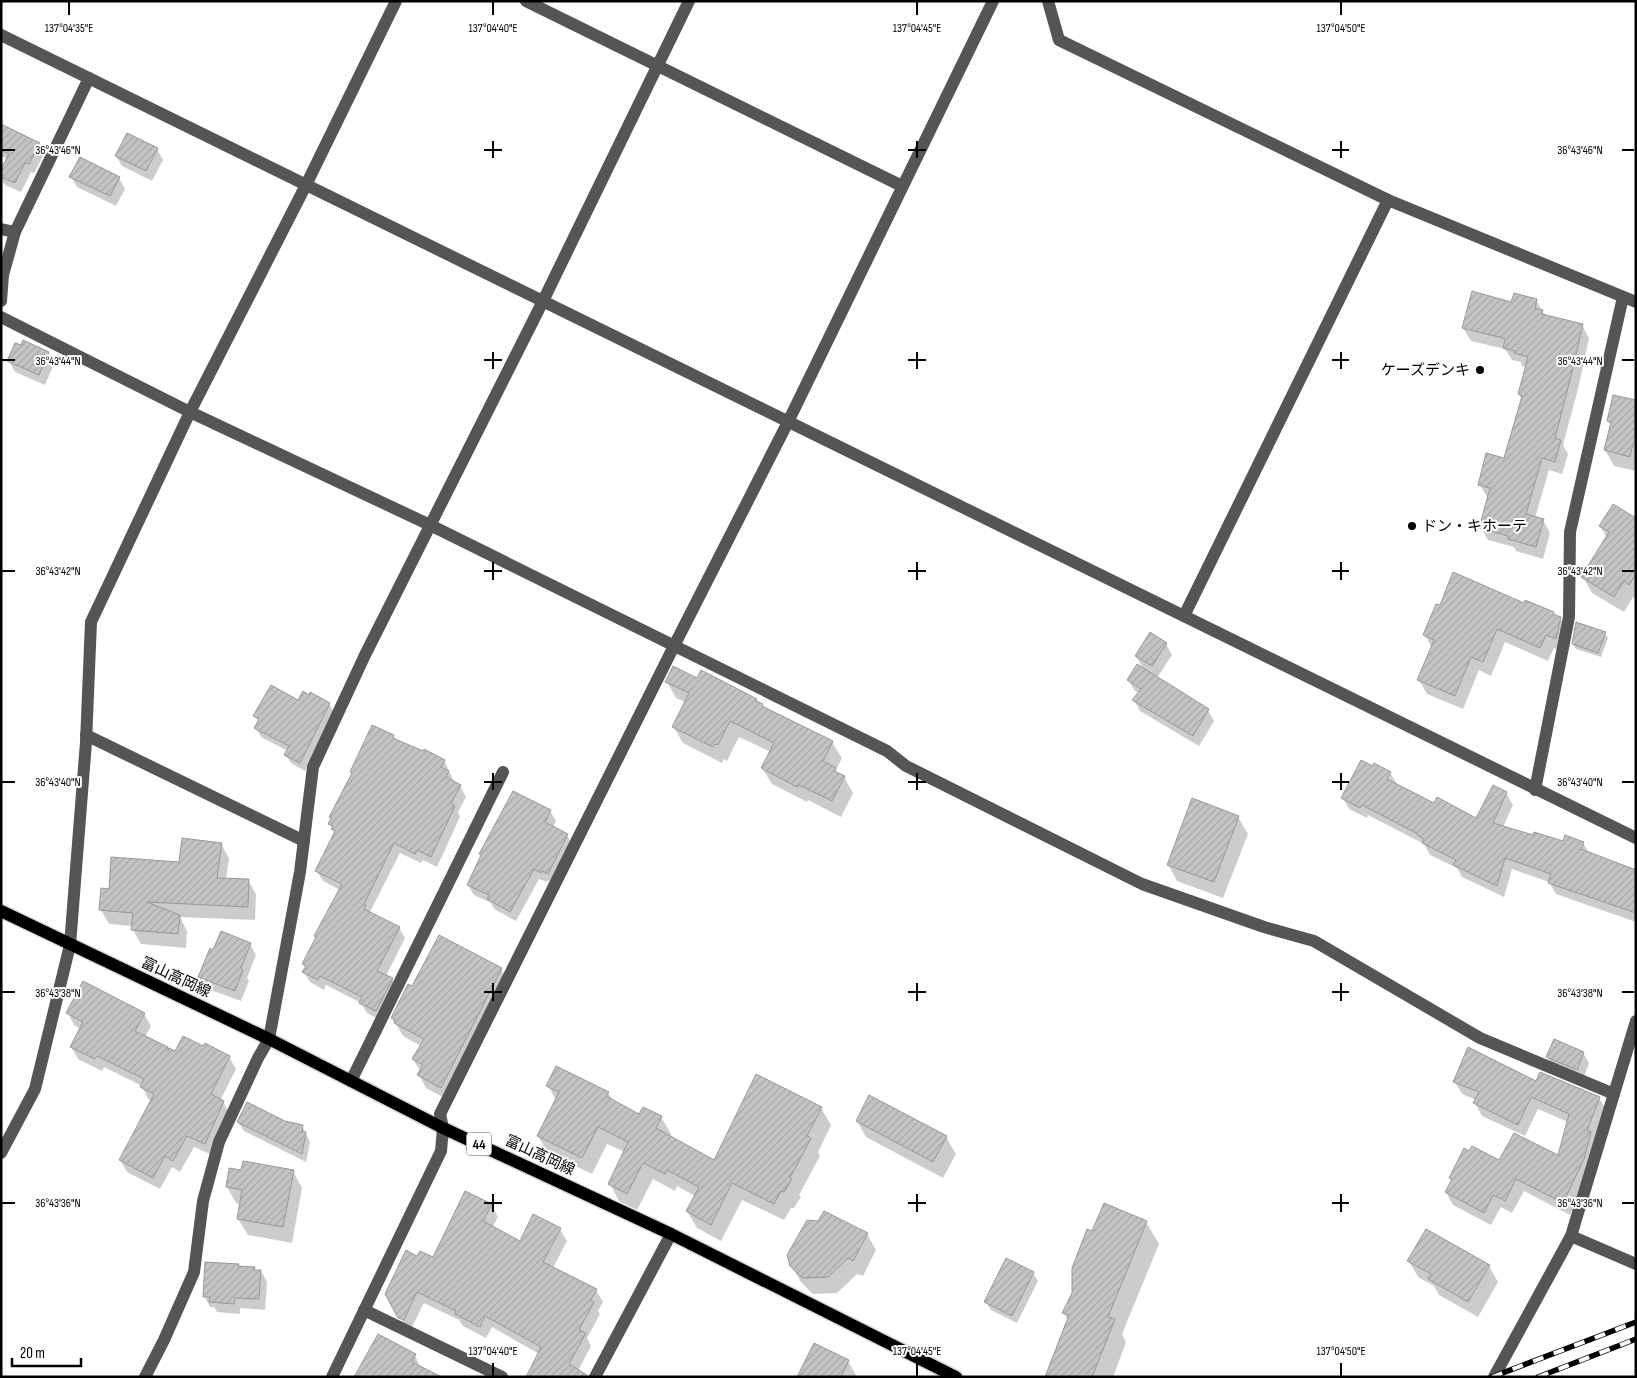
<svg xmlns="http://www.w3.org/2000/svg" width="1637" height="1378" font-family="'Sofia Sans Condensed','Noto Sans JP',sans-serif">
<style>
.shadow{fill:#0003}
.building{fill:url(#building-hatch);stroke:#999}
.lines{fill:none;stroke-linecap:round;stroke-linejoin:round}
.major-casing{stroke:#dbdbdb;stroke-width:15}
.minor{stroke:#555;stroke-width:12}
.major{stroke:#000;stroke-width:12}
.rail-casing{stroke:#000;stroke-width:5.5}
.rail{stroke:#fff;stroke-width:4;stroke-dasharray:11;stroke-linecap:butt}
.ticks{fill:none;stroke:#000;stroke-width:2}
.poi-dot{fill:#000;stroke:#fff;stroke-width:2}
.labels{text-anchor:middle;stroke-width:4;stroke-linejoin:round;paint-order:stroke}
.shield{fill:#fff;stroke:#4c4c4c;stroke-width:1}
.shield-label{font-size:14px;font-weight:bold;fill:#000}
.poi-label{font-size:15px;fill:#000;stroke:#fff;text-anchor:end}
.street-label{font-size:15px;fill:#000;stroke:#fff}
.ticks-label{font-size:12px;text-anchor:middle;fill:#000;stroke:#fff;stroke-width:4;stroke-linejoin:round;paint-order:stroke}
</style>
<defs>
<pattern id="building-hatch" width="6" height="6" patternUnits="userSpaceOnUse" patternTransform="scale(1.25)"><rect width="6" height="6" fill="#c4c4c4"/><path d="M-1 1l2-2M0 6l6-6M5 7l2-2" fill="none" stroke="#a7a7a7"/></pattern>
</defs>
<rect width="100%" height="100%" fill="#fff"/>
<g class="shadow">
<path d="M1 125 39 144 44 154 34 173 31 172 21 192 5 185 1 178V172L8 159 1 156Z"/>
<path d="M157 149 163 160 152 181 122 166 116 156Z"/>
<path d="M71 177 119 178 125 189 116 206 77 187Z"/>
<path d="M1536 300 1545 316 1582 325 1589 338 1579 385 1563 445 1568 454 1562 474 1549 470 1535 518 1543 520 1550 533 1543 559 1516 551 1514 547 1488 540 1481 528 1489 498 1487 497 1480 485 1505 459 1522 400 1519 394 1526 367 1522 366 1521 362 1512 360 1505 349 1471 341 1463 328 1512 304Z"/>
<path d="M48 353 54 364 45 385 15 372 9 361Z"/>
<path d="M1636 402V471L1614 466 1605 450 1611 426 1608 421Z"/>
<path d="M1636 519V598L1633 597 1624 612 1592 593 1583 577 1607 538 1600 526Z"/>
<path d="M1525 604 1553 613 1555 617 1560 618 1568 632 1564 652 1554 648 1548 661 1505 642 1491 676 1479 670 1463 709 1427 694 1419 680 1432 648 1425 635Z"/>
<path d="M1605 634 1608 638 1601 657 1576 649 1573 644Z"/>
<path d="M1166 644 1172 655 1157 678 1208 710 1214 721 1199 746 1140 711 1134 700 1139 693 1135 691 1128 680 1144 670 1136 656Z"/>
<path d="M697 680 756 700 763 708 832 742 842 758 836 770 839 775 844 777 853 793 841 817 808 800 807 802 772 784 762 768 771 752 739 737 727 761 724 759 722 763 683 743 673 726 685 702 676 698 667 682Z"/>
<path d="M299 701 329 704 334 712 305 771 291 763 286 755 288 751 261 737 256 728 259 723 255 716Z"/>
<path d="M393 736 395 740 444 760 455 784 460 786 466 797 458 812 460 817 437 867 423 860 421 863 400 853 370 912 399 928 405 938 386 976 392 979 398 989 382 1021 367 1013 361 1003 326 985 324 990 310 982 304 972 306 968 303 964 340 890 323 881 317 871 335 834 330 824Z"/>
<path d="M1390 773 1397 784 1434 805 1477 820 1493 787 1506 793 1513 805 1503 827 1534 837 1563 843H1583L1589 853 1636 875V922L1556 894 1549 882 1512 869 1504 897 1462 877 1457 868 1430 855 1424 844 1368 815 1367 818 1349 809 1343 798Z"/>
<path d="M550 811 556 821 553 827 567 835 572 845 553 883 548 880 547 882 539 879 516 921 494 909 491 903 474 895 468 885 482 857Z"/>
<path d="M1238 817 1248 834 1223 898 1177 881 1168 864Z"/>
<path d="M221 844 229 858 226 879 248 880 256 894 255 920 180 917 187 931 186 948 141 944 133 930V926L109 924 101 910 110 890 180 864Z"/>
<path d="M250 944 256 955 247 978 249 981 241 1001 205 988 199 977 214 951Z"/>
<path d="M501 969 508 982 448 1100 426 1088 419 1075 421 1072 413 1059 421 1046 403 1036 392 1018 413 988Z"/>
<path d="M68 1013 144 1014 151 1026 145 1037 168 1048 169 1051 176 1053 204 1048 229 1057 236 1069 220 1101 223 1102 230 1114 212 1155 194 1147 180 1172 172 1167 160 1189 127 1172 120 1160 152 1101 148 1099 142 1086 104 1067 102 1071 78 1059 71 1046 81 1029 74 1025Z"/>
<path d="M1583 1053 1589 1063 1583 1080 1554 1067 1547 1057Z"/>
<path d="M757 1075 821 1108 831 1125 818 1152 820 1156 799 1195 801 1197 794 1208H791L784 1220 742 1200 721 1241 697 1228 687 1211 695 1196 677 1186 675 1191 653 1179 637 1210 619 1201 610 1184 625 1152 607 1144 592 1174 548 1153 538 1136 556 1100 548 1086 608 1093 613 1101 640 1116 661 1117 671 1134 670 1137 714 1161Z"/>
<path d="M1455 1082 1537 1083 1599 1098 1606 1110 1591 1172 1570 1215 1524 1191 1512 1213 1501 1207 1491 1225 1453 1205 1446 1192 1452 1181 1450 1178 1500 1162 1559 1157 1568 1122 1538 1109 1525 1136 1482 1116 1475 1103 1476 1100 1462 1094Z"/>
<path d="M857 1121 946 1137 956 1154 943 1178 866 1137Z"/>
<path d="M238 1122 285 1123 302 1126 310 1142 306 1162 244 1131Z"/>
<path d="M242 1171H293L302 1188 292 1243 248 1235 238 1219 241 1204 236 1203 227 1187Z"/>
<path d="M491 1205 498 1217 492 1228 520 1243 560 1229 567 1241 553 1268 596 1290 603 1302 598 1311 600 1314 587 1338 591 1346 576 1375 492 1327 486 1338 463 1326 459 1320 424 1303 410 1331 407 1329 386 1294 418 1258 433 1259Z"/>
<path d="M1146 1222 1159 1244 1122 1334 1126 1342 1113 1377H1049L1068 1321 1064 1313 1073 1294 1092 1233Z"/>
<path d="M867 1234 876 1250 863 1276 857 1274 837 1293 813 1294 801 1282 791 1265Z"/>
<path d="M1409 1261 1489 1266 1498 1282 1478 1317 1439 1295 1434 1286 1418 1277Z"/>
<path d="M238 1265 239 1267 254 1268 256 1271H261L267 1282 265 1310 240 1308V1314L217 1312 214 1307H210L204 1296Z"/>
<path d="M1033 1273 1038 1281 1017 1323 991 1310 986 1302Z"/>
<path d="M415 1355 420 1367 356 1377Z"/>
<path d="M848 1361 857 1377H799Z"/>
</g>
<g class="building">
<path d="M1 124 40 143 29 164 25 163 15 183 1 177V169L9 154 1 150Z"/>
<path d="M127 133 158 148 146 171 115 156Z"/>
<path d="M80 157 120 177 110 196 69 177Z"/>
<path d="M1472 291 1511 302 1514 293 1537 299 1535 308 1543 310 1542 314 1583 324 1572 372 1555 438 1561 440 1555 462 1542 458 1526 514 1544 519 1536 547 1508 539V536L1479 528 1490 488 1478 485 1486 453 1504 458 1522 396 1518 394 1528 357 1514 353 1515 351 1503 348 1505 340 1503 338 1462 328Z"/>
<path d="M23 340 49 352 39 375 7 361 15 343 21 345Z"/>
<path d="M1613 395 1636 400V444H1633L1630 457 1604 450 1611 422 1607 421Z"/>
<path d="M1613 504 1636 518V574L1629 585 1624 581 1614 597 1581 577 1609 532 1599 526Z"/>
<path d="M1453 572 1524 603 1525 600 1554 612 1553 614 1561 617 1556 639 1546 635 1540 648 1497 629 1483 662 1471 657 1455 696 1417 680 1434 640 1423 635 1436 604 1440 605Z"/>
<path d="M1576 622 1606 632 1598 653 1572 644Z"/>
<path d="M1150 632 1167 643 1152 666 1135 656Z"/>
<path d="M1137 664 1209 709 1193 736 1132 700 1141 689 1127 680Z"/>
<path d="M673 666 697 678 701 670 757 699 756 701 763 704 762 706 833 741 823 761 836 768 834 771 845 776 832 801 799 785 797 787 761 768 774 743 730 721 718 745 715 744 713 747 672 727 689 693 665 682Z"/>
<path d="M271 685 298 700 303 691 309 695 310 692 330 703 300 763 284 755 289 746 254 728 259 719 253 716Z"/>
<path d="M372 725 394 735 393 738 423 751 424 749 445 760 441 767 449 771 446 777 461 785 451 803 455 806 431 857 417 850 415 854 394 843 364 904 366 905 364 909 400 927 377 971 393 978 376 1011 359 1003 362 997 320 976 318 980 302 972 306 966 302 964 316 937 314 936 342 884 315 871 335 831 331 829 333 826 328 824 331 818 329 817 352 773 350 772Z"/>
<path d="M1361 760 1373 766 1374 763 1391 772 1387 779 1434 803 1437 797 1476 818 1493 785 1507 792 1493 823 1533 835 1534 832 1563 841 1565 835 1584 842 1581 849 1636 870V913L1548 883 1551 874 1505 858 1497 886 1453 865 1456 860 1422 843 1424 839 1417 835 1418 834 1362 805 1360 808 1341 798Z"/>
<path d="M513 791 551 810 545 822 568 834 548 874 542 871 541 873 534 869 510 912 487 899 489 895 467 885 481 855 479 854Z"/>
<path d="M1192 798 1239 816 1214 882 1167 865Z"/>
<path d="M182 838 222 843 217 878 249 879 248 907 147 902 180 915 178 934 131 930 133 913 99 910 101 888 109 889 111 857 179 862Z"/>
<path d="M221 931 251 943 241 968 243 970 235 991 198 977 210 948 213 950Z"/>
<path d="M439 935 502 968 441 1088 417 1075 423 1065 412 1059 424 1039 394 1023 395 1020 391 1018 408 984 412 986Z"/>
<path d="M83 981 145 1013 135 1031 168 1047V1051L169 1048 175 1051 183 1036 203 1046 205 1043 230 1056 211 1094 224 1101 205 1144 187 1136 173 1161 165 1156 153 1178 119 1160 154 1094 140 1087 144 1079 97 1056 95 1059 70 1047 83 1022 66 1013Z"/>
<path d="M1554 1039 1584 1052 1577 1070 1546 1057Z"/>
<path d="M1468 1047 1536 1081 1540 1072 1600 1097 1587 1131 1591 1132 1584 1159 1563 1203 1516 1179 1505 1201 1493 1195 1484 1213 1445 1192 1452 1179 1449 1178 1464 1148 1469 1151 1472 1146 1499 1160 1514 1133 1558 1155 1569 1114 1531 1097 1518 1125 1473 1103 1479 1092 1453 1082Z"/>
<path d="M556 1066 609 1092 606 1096 639 1114 643 1107 662 1116 656 1128 714 1160 756 1074 822 1107 807 1136 811 1138 790 1178 792 1179 784 1192 781 1191 774 1204 732 1183 711 1225 686 1211 699 1187 667 1170 665 1174 643 1163 627 1194 608 1184 628 1142 598 1127 582 1158 537 1136 559 1092 546 1086Z"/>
<path d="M869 1095 947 1136 933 1162 856 1121Z"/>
<path d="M247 1102 285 1121 303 1125 302 1132H306L302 1154 237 1122Z"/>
<path d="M243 1161 294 1170 283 1227 237 1219 242 1190 226 1187 229 1168 241 1170Z"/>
<path d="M465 1191 492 1204 483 1221 520 1241 533 1214 561 1228 543 1262 597 1289 591 1300 594 1302 579 1330 586 1333 569 1364 587 1375V1377H526L541 1347 485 1316 480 1327 455 1314 456 1311 417 1292 404 1320 398 1318 385 1294 406 1250 417 1256 420 1251 433 1257Z"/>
<path d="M1104 1203 1147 1221 1108 1317 1115 1319 1092 1377H1045L1069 1315 1062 1313 1072 1293V1268L1087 1229 1092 1231Z"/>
<path d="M824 1211 868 1233 853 1261 848 1258 828 1277 802 1278 790 1266 787 1255 807 1220 818 1221Z"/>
<path d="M1426 1229 1490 1265 1468 1302 1428 1279 1431 1274 1407 1261Z"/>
<path d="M1006 1258 1034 1272 1012 1316 984 1302Z"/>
<path d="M205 1262 239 1264 238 1266 255 1267 254 1270H261L259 1299 235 1298 234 1304 209 1302 210 1297H203Z"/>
<path d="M378 1334 416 1354 412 1362 442 1377H354Z"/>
<path d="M814 1343 849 1360 841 1377H797Z"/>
</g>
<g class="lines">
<defs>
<path id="major" d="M1 911 269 1039 443 1128 671 1234 956 1377"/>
</defs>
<use href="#major" class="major-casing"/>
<g class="minor">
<path d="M526 1 902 186"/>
<path d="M1048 1 1059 40 1388 200 1636 302"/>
<path d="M1 35 1636 838"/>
<path d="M1 229 15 232"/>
<path d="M1 301 3 275 15 232 89 78"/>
<path d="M1 317 190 412 430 525 887 751 906 766 1142 884 1264 927 1314 941 1480 1038 1614 1094"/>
<path d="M1184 616 1388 200"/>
<path d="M86 735 304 841"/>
<path d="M1535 790 1569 617 1570 532 1623 297"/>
<path d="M351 1081 503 772"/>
<path d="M1 1153 35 1089 70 945 86 742 91 622 190 412 306 185 396 1"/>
<path d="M1571 1236 1636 1264"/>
<path d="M364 1310 502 1377"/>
<path d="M145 1377 164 1340 194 1272 203 1201 219 1142 258 1058 269 1039 300 872 313 767 365 655 543 301 689 1"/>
<path d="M332 1377 441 1151 443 1128 440 1114 674 646 788 422 993 1"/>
<path d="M595 1377 671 1234"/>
<path d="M1494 1377 1571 1236 1636 1021"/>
</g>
<use href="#major" class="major"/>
<defs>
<g id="rail">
<path d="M1492 1377 1636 1322"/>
<path d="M1538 1377 1636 1339"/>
</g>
</defs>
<use href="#rail" class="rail-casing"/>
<use href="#rail" class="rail"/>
</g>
<path class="ticks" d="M69 2V15M493 2V15M917 2V15M1341 2V15M493 141V158M917 141V158M1341 141V158M2 150H15M484 150H502M908 150H926M1332 150H1349M1622 150H1634M493 352V369M917 352V369M1341 352V369M2 360H15M484 360H502M908 360H926M1332 360H1349M1622 360H1634M493 562V580M917 562V580M1341 562V580M2 571H15M484 571H502M908 571H926M1332 571H1349M1622 571H1634M493 773V790M917 773V790M1341 773V790M2 782H15M484 782H502M908 782H926M1332 782H1349M1622 782H1634M493 983V1001M917 983V1001M1341 983V1001M2 992H15M484 992H502M908 992H926M1332 992H1349M1622 992H1634M493 1194V1212M917 1194V1212M1341 1194V1212M2 1203H15M484 1203H502M908 1203H926M1332 1203H1349M1622 1203H1634M493 1363V1376M917 1363V1376M1341 1363V1376"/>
<g class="poi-dot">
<circle cx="1480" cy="370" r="5"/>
<circle cx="1412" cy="526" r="5"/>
</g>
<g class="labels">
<rect class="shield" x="466.5" y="1132.5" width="25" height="23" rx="4"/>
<g class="shield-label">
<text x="479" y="1149">44</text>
</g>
<g class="poi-label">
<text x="1470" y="375">ケーズデンキ</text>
<text x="1422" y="531" text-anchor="start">ドン・キホーテ</text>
</g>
<g class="street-label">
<text transform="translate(176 977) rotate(25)" y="5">富山高岡線</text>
<text transform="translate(540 1155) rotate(25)" y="5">富山高岡線</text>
</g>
</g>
<g class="ticks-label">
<text x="69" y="32">137°04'35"E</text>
<text x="493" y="32">137°04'40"E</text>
<text x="917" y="32">137°04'45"E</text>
<text x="1341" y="32">137°04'50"E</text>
<text x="58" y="154">36°43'46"N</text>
<text x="1580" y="154">36°43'46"N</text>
<text x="58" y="365">36°43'44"N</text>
<text x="1580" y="365">36°43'44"N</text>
<text x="58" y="575">36°43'42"N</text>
<text x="1580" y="575">36°43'42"N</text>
<text x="58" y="786">36°43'40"N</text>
<text x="1580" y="786">36°43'40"N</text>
<text x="58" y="997">36°43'38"N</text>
<text x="1580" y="997">36°43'38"N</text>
<text x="58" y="1207">36°43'36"N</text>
<text x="1580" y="1207">36°43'36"N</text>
<text x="493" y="1355">137°04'40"E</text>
<text x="917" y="1355">137°04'45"E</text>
<text x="1341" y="1355">137°04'50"E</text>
</g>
<rect width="1637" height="1378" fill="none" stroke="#000000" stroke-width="5"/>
<path d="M12 1358v8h69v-8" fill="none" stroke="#000000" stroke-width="2.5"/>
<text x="20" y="1358" font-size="15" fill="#000000" stroke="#ffffff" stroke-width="4" paint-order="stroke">20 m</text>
</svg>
